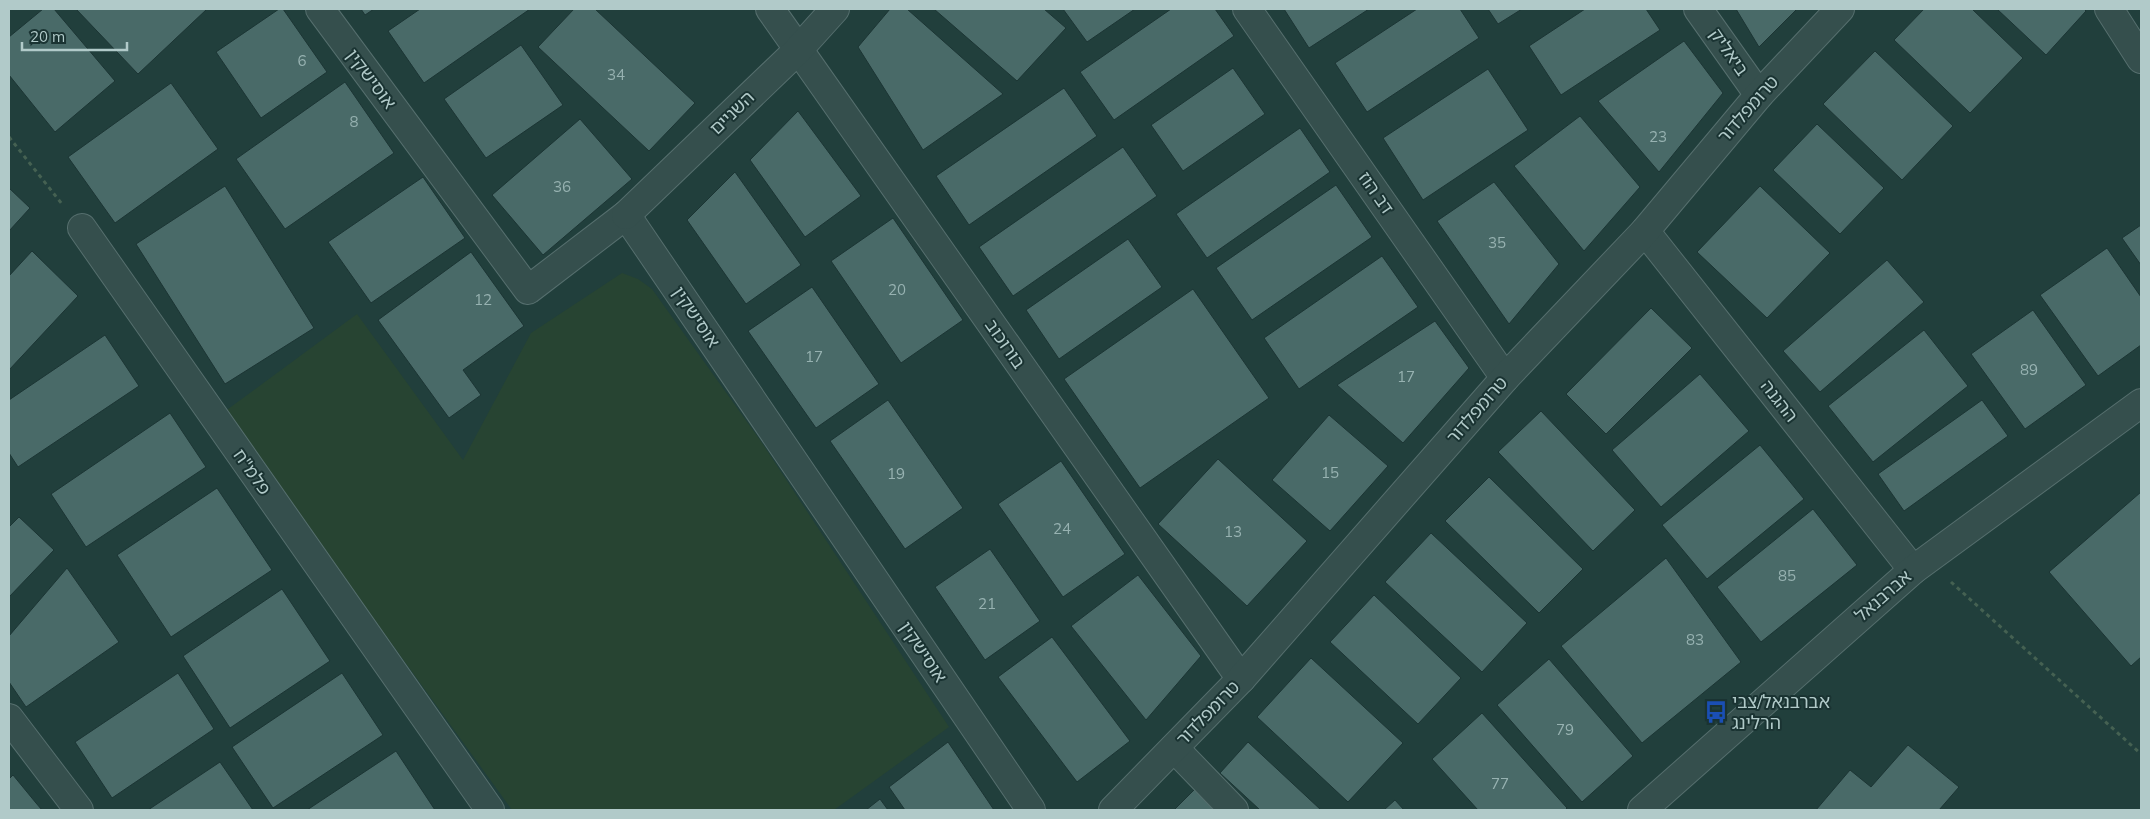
<svg xmlns="http://www.w3.org/2000/svg" width="2150" height="819" font-family="Mulish,'Noto Sans Hebrew',sans-serif">
<style>
.green{fill:#274432}
.building{fill:#496a68;stroke:#1c3534}
.lines{fill:none;stroke-linecap:round;stroke-linejoin:round}
.minor-casing{stroke:#566f6e;stroke-width:30}
.tertiary-casing{stroke:#566f6e;stroke-width:30}
.path{stroke:#456152;stroke-width:3;stroke-dasharray:4 4;stroke-linecap:butt}
.minor{stroke:#354f4d;stroke-width:28}
.tertiary{stroke:#354f4d;stroke-width:28}
.labels{text-anchor:middle;stroke-width:4;stroke-linejoin:round;paint-order:stroke}
.number-label{font-size:15px;fill:#97b2b1}
.street-label{font-size:18px;fill:#b1cac9;stroke:#1a3332}
.poi-label{font-size:18px;fill:#b1cac9;stroke:#1a3332;text-anchor:start}
</style>
<rect width="100%" height="100%" fill="#213f3c"/>
<path class="green" d="M622 273 638 279 652 289 760 440 949 727 834 810H512L224 412 357 314 463 460 531 333Z"/>
<g class="building">
<path d="M43 9H54L115 81 55 132 9 75V37Z"/>
<path d="M76 9H207L138 74Z"/>
<path d="M279 9H283L327 72 261 118 216 52Z"/>
<path d="M361 9H374L365 15Z"/>
<path d="M420 9H530L424 83 388 31Z"/>
<path d="M574 9H595L695 103 649 151 538 47Z"/>
<path d="M890 9H907L1003 94 923 150 858 47Z"/>
<path d="M934 9H1044L1066 28 1017 81Z"/>
<path d="M1063 9H1135L1087 42Z"/>
<path d="M1171 9H1215L1234 36 1114 120 1080 72Z"/>
<path d="M1284 9H1369L1309 48Z"/>
<path d="M1417 9H1460L1479 38 1367 112 1335 63Z"/>
<path d="M1488 9H1522L1498 24Z"/>
<path d="M1585 9H1646L1660 30 1561 95 1529 46Z"/>
<path d="M1736 9H1797L1759 47Z"/>
<path d="M1924 9H1972L2023 58 1970 113 1894 40Z"/>
<path d="M1997 9H2084L2086 11 2046 55Z"/>
<path d="M1684 41 1723 93 1659 172 1598 101Z"/>
<path d="M521 45 563 105 486 158 444 99Z"/>
<path d="M1875 51 1953 126 1902 180 1823 104Z"/>
<path d="M1233 68 1265 114 1183 171 1151 125Z"/>
<path d="M1488 69 1528 130 1423 200 1383 138Z"/>
<path d="M345 82 394 153 285 229 236 159Z"/>
<path d="M171 83 218 149 115 223 68 157Z"/>
<path d="M1064 88 1097 136 969 225 936 176Z"/>
<path d="M798 111 861 196 805 237 750 160Z"/>
<path d="M1580 116 1640 187 1584 251 1514 166Z"/>
<path d="M580 119 632 179 543 255 492 195Z"/>
<path d="M1817 124 1884 188 1840 234 1773 170Z"/>
<path d="M1300 128 1330 172 1207 258 1176 214Z"/>
<path d="M1123 147 1157 196 1013 296 979 247Z"/>
<path d="M735 172 801 265 746 304 687 220Z"/>
<path d="M423 177 465 238 371 303 328 242Z"/>
<path d="M1494 182 1559 264 1509 324 1437 221Z"/>
<path d="M1336 185 1372 237 1252 320 1216 268Z"/>
<path d="M225 186 314 328 225 384 136 244Z"/>
<path d="M1760 186 1830 253 1767 318 1697 252Z"/>
<path d="M9 188 30 208 9 231Z"/>
<path d="M893 218 963 320 901 363 831 261Z"/>
<path d="M2141 225V265L2122 238Z"/>
<path d="M1128 239 1162 287 1059 359 1026 310Z"/>
<path d="M2107 248 2141 297V345L2098 376 2040 295Z"/>
<path d="M32 251 78 296 9 370V276Z"/>
<path d="M471 252 524 326 463 370 481 395 449 418 378 320Z"/>
<path d="M1382 256 1418 307 1299 389 1264 338Z"/>
<path d="M1887 260 1924 302 1820 392 1783 351Z"/>
<path d="M812 287 879 384 816 428 748 331Z"/>
<path d="M1193 289 1269 398 1140 488 1064 379Z"/>
<path d="M1651 308 1692 348 1606 434 1566 394Z"/>
<path d="M2033 310 2086 385 2025 429 1971 354Z"/>
<path d="M1435 321 1469 368 1403 443 1337 385Z"/>
<path d="M1924 330 1968 386 1873 462 1828 406Z"/>
<path d="M105 335 139 386 18 467 9 453V400Z"/>
<path d="M1700 374 1749 431 1661 507 1612 450Z"/>
<path d="M888 400 963 508 905 549 830 441Z"/>
<path d="M1982 400 2008 436 1904 511 1878 474Z"/>
<path d="M1541 411 1635 510 1593 551 1498 452Z"/>
<path d="M170 413 206 467 86 547 51 494Z"/>
<path d="M1329 415 1388 466 1330 531 1272 480Z"/>
<path d="M1760 445 1804 499 1707 579 1662 525Z"/>
<path d="M1218 459 1307 541 1247 606 1158 524Z"/>
<path d="M1061 461 1125 554 1063 597 998 504Z"/>
<path d="M1489 477 1583 569 1539 613 1445 521Z"/>
<path d="M217 488 272 570 171 637 117 555Z"/>
<path d="M2141 492V657L2131 666 2049 572Z"/>
<path d="M1813 509 1857 565 1761 642 1717 587Z"/>
<path d="M19 517 54 550 9 597V527Z"/>
<path d="M1431 533 1527 623 1482 672 1385 582Z"/>
<path d="M990 549 1040 621 985 660 935 587Z"/>
<path d="M1666 558 1741 662 1642 743 1561 646Z"/>
<path d="M67 568 119 642 26 707 9 682V636Z"/>
<path d="M1138 575 1201 656 1146 720 1071 626Z"/>
<path d="M282 589 330 661 230 728 183 656Z"/>
<path d="M1374 595 1461 678 1418 724 1330 642Z"/>
<path d="M1052 637 1130 741 1077 782 998 677Z"/>
<path d="M1311 658 1403 743 1348 802 1257 717Z"/>
<path d="M1549 659 1633 756 1582 802 1497 705Z"/>
<path d="M178 673 214 729 112 798 75 742Z"/>
<path d="M342 673 383 735 273 808 232 747Z"/>
<path d="M1482 713 1567 808 1565 810H1478L1432 759Z"/>
<path d="M948 742 994 810H905L889 787Z"/>
<path d="M1248 742 1321 810H1260L1220 773Z"/>
<path d="M1908 745 1959 787 1939 810H1816L1850 770 1871 787Z"/>
<path d="M396 751 435 810H307Z"/>
<path d="M220 762 253 810H148Z"/>
<path d="M13 775 36 803 42 810H9V779Z"/>
<path d="M1196 788 1219 810H1174Z"/>
<path d="M880 799 888 810H866Z"/>
<path d="M1395 800 1404 810H1384Z"/>
</g>
<g class="lines">
<defs>
<g id="minor">
<path d="M320 9 528 290 626 215 1031 810"/>
<path d="M770 9 1241 679"/>
<path d="M1247 9 1505 378"/>
<path d="M1698 9 1759 95"/>
<path d="M2109 9 2141 59"/>
<path d="M626 215 798 50 835 9"/>
<path d="M82 228 490 810"/>
<path d="M1645 231 1913 570"/>
<path d="M9 718 79 810"/>
<path d="M1174 748 1234 810"/>
<path d="M1113 810 1241 679 1505 378 1645 231 1759 95 1840 9"/>
</g>
<path id="tertiary" d="M1642 810 1913 570 2141 403"/>
</defs>
<use href="#minor" class="minor-casing"/>
<use href="#tertiary" class="tertiary-casing"/>
<g class="path">
<path d="M9 137 62 204"/>
<path d="M1951 582 2141 754"/>
</g>
<use href="#minor" class="minor"/>
<use href="#tertiary" class="tertiary"/>
</g>
<defs>
<symbol id="bus-bare" viewBox="-9 -9 18 18"><path d="M-5-6H5V4H4V6H2V4H-2V6H-4V4H-5ZM-3.5-4V0h7V-4ZM-3.5 1.2v1.5H-2V1.2ZM2 1.2v1.5H3.5V1.2Z" fill="#1a4fb4" stroke="#1a3332" stroke-width="2.5" paint-order="stroke"/></symbol>
</defs>
<g fill-rule="evenodd">
<use href="#bus-bare" x="1700" y="696" width="32" height="32"/>
</g>
<g class="labels">
<g class="number-label">
<text x="302" y="66">6</text>
<text x="616" y="80">34</text>
<text x="354" y="127">8</text>
<text x="1658" y="142">23</text>
<text x="562" y="192">36</text>
<text x="1497" y="248">35</text>
<text x="897" y="295">20</text>
<text x="483" y="305">12</text>
<text x="814" y="362">17</text>
<text x="2029" y="375">89</text>
<text x="1406" y="382">17</text>
<text x="1330" y="478">15</text>
<text x="896" y="479">19</text>
<text x="1062" y="534">24</text>
<text x="1233" y="537">13</text>
<text x="1787" y="581">85</text>
<text x="987" y="609">21</text>
<text x="1695" y="645">83</text>
<text x="1565" y="735">79</text>
<text x="1500" y="789">77</text>
</g>
<g class="street-label">
<text transform="translate(1729 52) rotate(55)" y="6">ביאליק</text>
<text transform="translate(371 79) rotate(53)" y="6">אוסישקין</text>
<text transform="translate(1748 109) rotate(-49)" y="6">טרומפלדור</text>
<text transform="translate(732 113) rotate(-44)" y="6">השניים</text>
<text transform="translate(1376 193) rotate(55)" y="6">דב הוז</text>
<text transform="translate(696 317) rotate(56)" y="6">אוסישקין</text>
<text transform="translate(1005 344) rotate(55)" y="6">בורוכוב</text>
<text transform="translate(1779 401) rotate(52)" y="6">ההגנה</text>
<text transform="translate(1477 410) rotate(-49)" y="6">טרומפלדור</text>
<text transform="translate(252 472) rotate(55)" y="6">פלמ"ח</text>
<text transform="translate(1883 596) rotate(-41)" y="6">אברבנאל</text>
<text transform="translate(923 652) rotate(56)" y="6">אוסישקין</text>
<text transform="translate(1208 713) rotate(-46)" y="6">טרומפלדור</text>
</g>
<g class="poi-label">
<text x="1732" y="708">אברבנאל/צבי<tspan x="1732" dy="21">הרלינג</tspan></text>
</g>
</g>
<rect width="2150" height="819" fill="none" stroke="#b1cac9" stroke-width="20"/>
<path d="M22 42v8h105v-8" fill="none" stroke="#b1cac9" stroke-width="2.5"/>
<text x="30" y="42" font-size="15" fill="#b1cac9" stroke="#1a3332" stroke-width="4" paint-order="stroke">20 m</text>
</svg>
